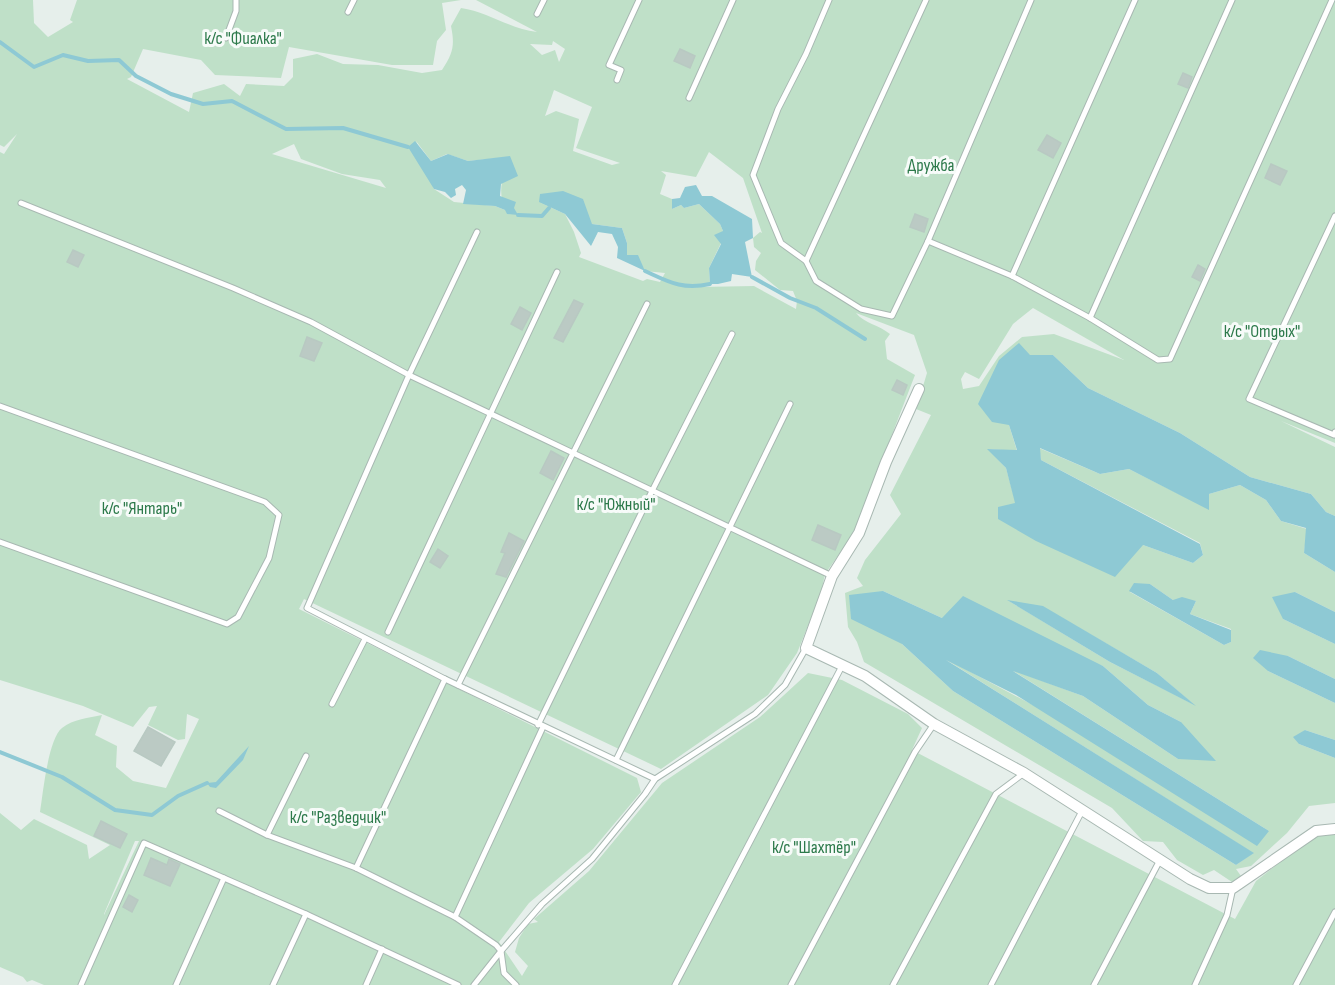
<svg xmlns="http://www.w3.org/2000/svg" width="1335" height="985" font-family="'Sofia Sans Condensed',sans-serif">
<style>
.green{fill:#bfe0c8;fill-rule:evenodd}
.water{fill:#8ec9d4}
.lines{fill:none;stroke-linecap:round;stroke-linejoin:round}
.stream{stroke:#8ec9d4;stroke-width:4}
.building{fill:#bbcac4;stroke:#b8c9c2;stroke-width:1.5}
.lane-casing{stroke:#a8b8b2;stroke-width:7}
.street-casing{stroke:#a8b8b2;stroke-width:12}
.lane{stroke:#fff;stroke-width:5}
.street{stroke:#fff;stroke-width:10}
.labels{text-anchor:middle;stroke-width:6;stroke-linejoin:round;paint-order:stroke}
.park-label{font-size:18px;fill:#2d7a4b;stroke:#f7fbf9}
</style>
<rect width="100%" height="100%" fill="#e6efeb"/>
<path class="green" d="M0 0H33L34 23 48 37 73 22 70 20 77 0H461L442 3 446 30 437 41 433 65H392L289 47 281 78 215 75 201 60 143 49 131 77 127 79 189 112 193 93 224 84 240 96 246 84 284 86 293 77V59L317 54 343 64 378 65 422 73 442 70C453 53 455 46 451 26L461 8C488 12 510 29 537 32L476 0H1335V443L1281 421 1335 447V516L1326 512 1311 494 1250 477 1180 433 1088 388 1053 355 1009 425 1017 451 988 449 1006 468 1016 504 1143 545 1193 563 1203 555 1200 543 1041 460 1039 448 1100 474 1129 469 1209 509V494L1240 485 1266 500 1281 521 1307 529 1304 553 1335 572V612L1295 592 1283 619 1335 644V679L1288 656 1268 671 1335 703V740L1305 730 1299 744 1335 758V803L1309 806 1287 833 1251 866 1236 869 1241 876 1232 882 1214 870 1203 875 1177 860 1163 842 1143 841 1112 808 864 662 857 642 848 627 845 593 863 586 857 578 865 560 901 514 890 495 931 415 916 409 927 373 914 335 856 313C864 323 879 325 890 334L885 341 887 359 915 375 854 533 825 574 821 593 797 653 768 695 661 769 304 599 299 609 637 778 641 792 593 849 529 903 499 942 522 976 528 966 515 952 519 938 528 924 538 922 534 919 589 871 662 783 760 717 808 673 842 680 908 714 922 728 912 750 1235 919 1256 881 1315 835 1335 834V985H44L32 980 27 982 23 977 0 967V813L21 830 34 819 87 845 89 859 110 845 40 812C43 794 48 739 62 728 73 719 89 718 102 715L95 735 117 746 116 767 133 781 166 788 199 719 187 714 185 739 178 740 148 725 157 706 149 707 133 727 83 706 0 680V152L4 154 17 134 4 147 0 145ZM553 41 565 49 559 62 555 50 542 55 530 44 552 45ZM554 90 592 107 576 148 620 163 612 165 573 151 579 119 556 111 545 116ZM416 141 431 161 447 154 468 161 510 157C503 179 497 187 505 210L495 206 454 202 434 189ZM294 144 301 159 342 174 380 180 386 188 272 154ZM709 152 743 178 762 233 760 232 753 238 754 247 761 253 756 261 755 270 780 290 793 291 797 301 796 309 754 286 700 287 710 284 709 268 721 243 723 231 720 224 699 204 684 208 681 205 672 209V199L660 194 666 175 661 171 696 177ZM539 202 592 224 622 228 627 243 626 256 636 255 645 271 665 273 660 282 647 279 643 281 579 257 581 253 574 232 565 214ZM1033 308 1124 360 1054 334 1022 337 999 356 979 386 963 389 961 379 965 372 979 379 1013 324ZM1150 584 1173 600 1196 601 1190 614 1231 629V642L1224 645 1130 592ZM883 591 942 618 1103 666 1148 705 1181 722 1178 759 1083 696 1010 669 1269 831 937 654 1253 853 1236 865 953 691 902 644ZM1009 601 1043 607 1157 673 1193 704 1110 662ZM135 841H139L104 915V914Z"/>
<g class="water">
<path d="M415 141 431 161 448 154 468 161 510 156 518 176 501 184 500 196 516 202 514 208 518 215 507 214 505 210 495 206 463 204 466 190 462 185 455 189 456 195 451 198 445 192 434 189 408 147Z"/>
<path d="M696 185 702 196H712L752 219 753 238 745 242 752 277 732 274 731 281 718 284H710L709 268 721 244 714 235 723 231 720 224 699 204 684 208 681 205 672 209V199L680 198 685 187Z"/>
<path d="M563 191 583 199 592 224 622 228 627 243V255H638L645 271 617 258 618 247 612 234 598 232 591 246 565 214 539 202 540 194Z"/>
<path d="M1019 343 1030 355H1053L1088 388 1180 433 1250 477 1311 494 1326 512 1335 516V572L1304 553 1306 528 1281 521 1266 500 1240 485 1209 494V510L1129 469 1100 474 1040 448 1041 460 1200 544 1203 555 1193 563 1143 545 1115 577 1036 541 998 519V507L1015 503 1006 468 987 449 1017 450 1009 425 992 422 978 404 999 360Z"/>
<path d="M1134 583 1150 584 1173 600 1182 597 1196 601 1190 614 1231 630V642L1224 645 1129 591Z"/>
<path d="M883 591 942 618 963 596 1103 666 1148 705 1181 722 1216 761 1178 759 1083 696 1013 671 1269 831 1257 846 1016 695 946 660 1254 853 1236 865 953 691 902 644 851 619 849 595Z"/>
<path d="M1295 592 1335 612V644L1283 619 1272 597Z"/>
<path d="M1007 600 1043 606 1157 673 1196 706 1110 662Z"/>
<path d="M1260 650 1288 656 1335 679V703L1268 671 1253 658Z"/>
<path d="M1305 730 1335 740V758L1299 744 1293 737Z"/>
<path d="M249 746 243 760 216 788 210 787 207 783 216 782Z"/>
</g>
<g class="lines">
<g class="stream">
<path d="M0 42 34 67 63 55 88 61 119 60 136 76 171 94 203 104 232 101 286 129 343 128 408 147"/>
<path d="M518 215 542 216 549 208"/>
<path d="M645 271C669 282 682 290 710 284"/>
<path d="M752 277 790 298 816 308 865 339"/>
<path d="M0 752 62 777 115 810 152 815 178 796 207 783"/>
</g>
</g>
<g class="building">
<path d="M680 49 695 56 690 68 674 61Z"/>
<path d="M1183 73 1192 77 1188 88 1178 84Z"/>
<path d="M1047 135 1061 143 1053 158 1038 150Z"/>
<path d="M1271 164 1287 171 1280 185 1265 178Z"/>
<path d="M915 214 928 219 924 232 910 227Z"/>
<path d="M73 250 84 255 78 267 67 262Z"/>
<path d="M1198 265 1205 269 1200 281 1192 277Z"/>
<path d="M574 300 583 304 563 342 554 338Z"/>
<path d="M520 307 531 313 522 330 511 324Z"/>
<path d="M307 337 322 343 314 361 300 356Z"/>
<path d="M897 380 907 385 903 395 892 390Z"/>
<path d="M551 451 564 458 553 480 540 473Z"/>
<path d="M818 525 841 535 835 550 812 540Z"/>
<path d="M509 533 524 541 506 577 496 574 505 553 501 552Z"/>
<path d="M438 549 448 556 440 568 430 562Z"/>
<path d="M148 727 175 742 161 766 134 751Z"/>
<path d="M101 821 127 834 120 848 94 836Z"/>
<path d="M151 858 167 865 169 859 180 864 170 886 144 875Z"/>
<path d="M129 895 138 900 132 912 123 907Z"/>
</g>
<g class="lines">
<defs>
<g id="lane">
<path d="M926 0 806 261 816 281 861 309 892 316 928 241 1012 276 1090 318 1158 360 1170 359 1332 0"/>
<path d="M348 12 354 0"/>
<path d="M537 14 544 0"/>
<path d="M226 38 236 11V0"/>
<path d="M617 80 621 70 609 65 639 0"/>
<path d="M689 98 733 0"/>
<path d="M21 203 233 288 311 322 409 375 477 232"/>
<path d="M1335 216 1249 399 1334 435 1335 432"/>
<path d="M928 241 1031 0"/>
<path d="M806 261 781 243 753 175 778 109 806 54 829 0"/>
<path d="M1012 276 1135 0"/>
<path d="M1090 318 1232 0"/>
<path d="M0 406 265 502 279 515 269 558 238 617 227 624 0 542"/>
<path d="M388 632 557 272"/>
<path d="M458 685 647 304"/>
<path d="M332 704 365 639"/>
<path d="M538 725 652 491 732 334"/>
<path d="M306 756 267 835 356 868 455 917 496 945 501 951 542 904 592 859 645 794 655 779 755 714 785 685 806 648"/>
<path d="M616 760 790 404"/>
<path d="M655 779 445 679 307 608 409 375 832 576"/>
<path d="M219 811 267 835"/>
<path d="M356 868 445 679"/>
<path d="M455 917 543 727"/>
<path d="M81 985 144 843 306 914 458 985"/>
<path d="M176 985 224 878"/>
<path d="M273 985 306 914"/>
<path d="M366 985 382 949"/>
<path d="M474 985 501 951 504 973 516 985"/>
<path d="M675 985 842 666"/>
<path d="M791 985 915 752 934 724"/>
<path d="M893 985 996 794 1024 773"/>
<path d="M991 985 1082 811"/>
<path d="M1094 985 1160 860"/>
<path d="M1195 985 1227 915 1233 888"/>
<path d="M1296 985 1335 912"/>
</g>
<path id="street" d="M919 389 886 462 859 533 832 576 806 648 865 676 934 724 1024 773 1190 879 1209 888H1233L1316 831 1335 829"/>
</defs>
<use href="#lane" class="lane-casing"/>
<use href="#street" class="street-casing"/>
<use href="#lane" class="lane"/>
<use href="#street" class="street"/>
</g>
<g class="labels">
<g class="park-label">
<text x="243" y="44">к/с "Фиалка"</text>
<text x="931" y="171">Дружба</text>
<text x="1262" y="337">к/с "Отдых"</text>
<text x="616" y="510">к/с "Южный"</text>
<text x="142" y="514">к/с "Янтарь"</text>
<text x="338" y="823">к/с "Разведчик"</text>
<text x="814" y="853">к/с "Шахтёр"</text>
</g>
</g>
</svg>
